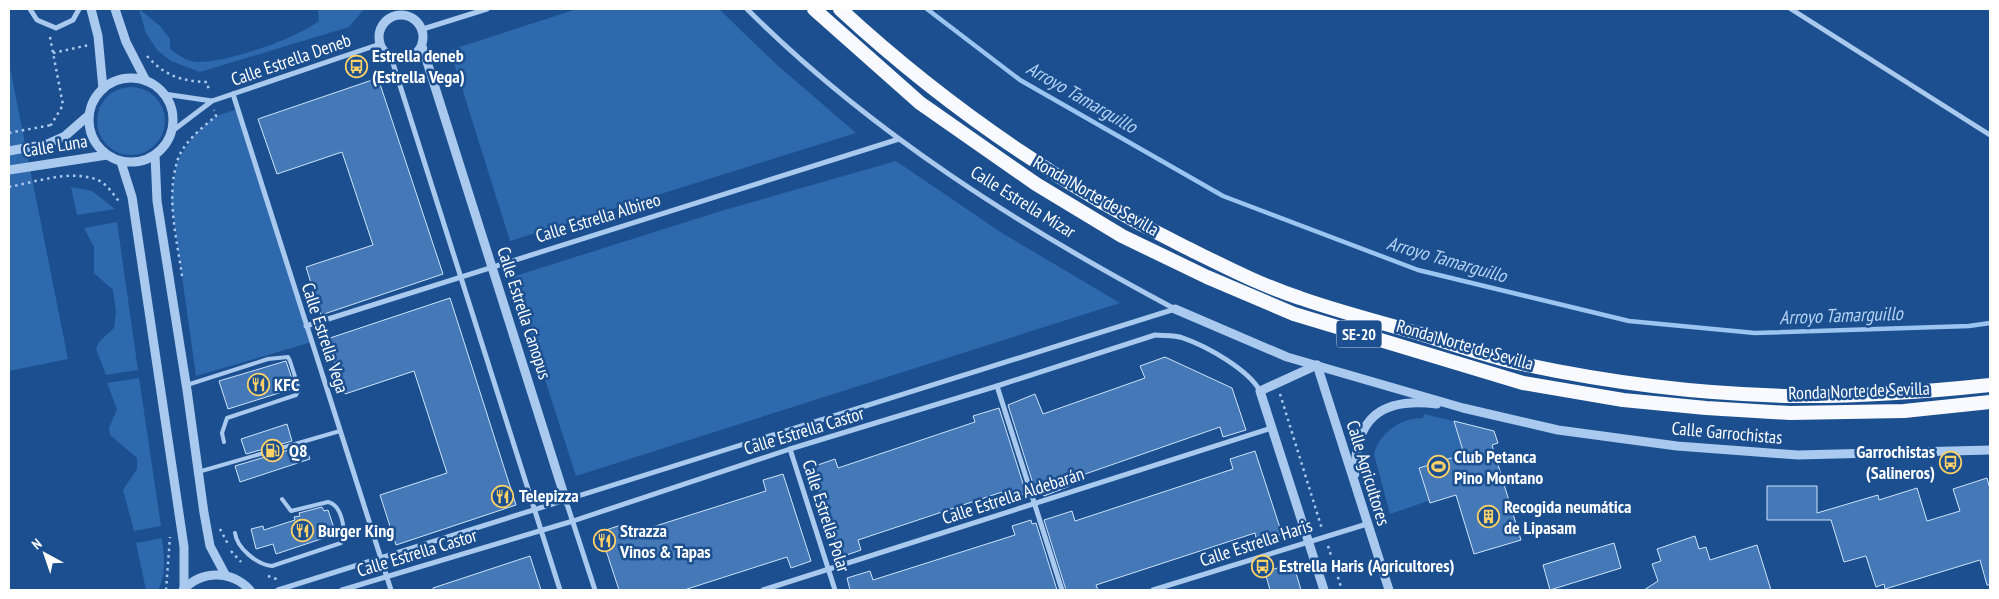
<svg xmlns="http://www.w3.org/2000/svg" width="1999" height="599" font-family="'PT Sans Narrow',sans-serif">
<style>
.green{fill:#2e69ad}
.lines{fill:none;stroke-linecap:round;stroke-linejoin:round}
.stream{stroke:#9cc4f0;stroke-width:4.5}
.building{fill:#4478b7;stroke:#cfe3fa}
.path{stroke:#a9c9ee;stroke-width:2.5;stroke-dasharray:2.5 4;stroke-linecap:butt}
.service{stroke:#a9c9ee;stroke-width:4}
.minor{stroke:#a9c9ee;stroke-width:5}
.tertiary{stroke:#a9c9ee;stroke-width:9}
.trunk{stroke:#f8faff;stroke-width:14}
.labels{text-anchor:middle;stroke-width:5;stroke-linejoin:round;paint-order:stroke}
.shield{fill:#1b4f8f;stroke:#bbcadd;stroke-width:1}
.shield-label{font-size:16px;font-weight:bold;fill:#fff}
.poi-label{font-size:18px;font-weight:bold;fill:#fff;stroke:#1b4f8f;text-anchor:start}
.street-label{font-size:18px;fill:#fff;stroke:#1b4f8f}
.water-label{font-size:19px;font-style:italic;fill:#b5d3f5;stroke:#1b4f8f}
</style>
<rect width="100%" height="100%" fill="#1b4f8f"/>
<g class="green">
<path d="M139 9 160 26 170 39V49C178 55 188 62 198 62 229 62 295 39 319 21L318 9H364L349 27 200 72 171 61 157 50 146 33Z"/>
<path d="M577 9H719L776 64 856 133 510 241 450 50Z"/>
<path d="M9 63 68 359 9 371Z"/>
<circle cx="131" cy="121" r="34"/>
<path d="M238 109 312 342 196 376 171 199 177 161 195 134 216 116Z"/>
<path d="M896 161 1002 233 1120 303 576 476 512 277 721 211Z"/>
<path d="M71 187 92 191 115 209 77 215Z"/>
<path d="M117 222 138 370 106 375 96 349 99 342 114 328 116 312 113 290 94 273V247L84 228Z"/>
<path d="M139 378 161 526 134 531 123 490 137 469V458L110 435 109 428 117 409 107 383Z"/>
<path d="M1424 414 1494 431 1498 443 1492 445 1430 503 1428 501 1390 514 1374 454C1380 432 1401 418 1423 418Z"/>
<path d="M162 538C164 557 167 573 158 590H146L136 543Z"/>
</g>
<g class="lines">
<path class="stream" d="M927 9 1020 80 1223 196 1418 270 1629 321 1755 333 1969 326 1990 323"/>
</g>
<g class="building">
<path d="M378 78 443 274 321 315 306 267 373 245 342 152 277 174 258 119Z"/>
<path d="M450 298 516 505 396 545 380 495 447 473 414 371 345 394 327 339Z"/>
<path d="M1165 357 1232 388 1246 430 1223 437 1220 427 1068 480 1070 486 1044 496 1041 488 1035 490 1008 405 1035 394 1043 414 1145 378 1140 366Z"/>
<path d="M286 361 295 388 228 409 219 381Z"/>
<path d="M999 408 1026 493 1004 500 1002 492 858 540 861 550 841 557 812 467 835 459 838 468 975 422 973 416Z"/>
<path d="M1454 421 1494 431 1498 443 1492 445 1521 540 1474 554 1456 495 1430 503 1419 468 1464 454Z"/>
<path d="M287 424 292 441 246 454 241 439Z"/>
<path d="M295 448 296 451 306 448 310 459 240 482 235 466Z"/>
<path d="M1255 451 1282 534 1257 542 1255 533 1096 585 1098 590H1066L1044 520 1072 511 1075 521 1233 469 1230 459Z"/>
<path d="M783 474 811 561 791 568 787 557 684 590H619L600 532 621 525 624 536 766 491 763 480Z"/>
<path d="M1987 478 1990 489V585H1987L1980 560 1885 589 1884 584 1876 587 1866 556 1844 562 1831 520H1767V486H1817V513L1878 495 1879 500 1917 488 1927 521 1960 511 1953 489Z"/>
<path d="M322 507 324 511 328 510 336 534 276 554 273 544 256 549 251 529 263 526 264 530 295 520 294 517 300 516 299 513Z"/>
<path d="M1031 520 1032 524 1036 523 1057 590H850L847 578 870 571 873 580 1015 535 1012 526Z"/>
<path d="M1695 536 1699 549 1706 547 1710 560 1757 545 1771 590H1644L1658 581 1652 564 1661 561 1657 549Z"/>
<path d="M1614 543 1621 568 1550 590 1543 565Z"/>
<path d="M530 556 541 590H433V588Z"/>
<path d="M1293 563 1301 590H1270L1265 572Z"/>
</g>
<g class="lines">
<g class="path">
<path d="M50 37 63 105 51 125 52 129"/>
<path d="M53 53 89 45"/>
<path d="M147 56C165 76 181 81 207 82L209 91"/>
<path d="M9 133 51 125"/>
<path d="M9 187C35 182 69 170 95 179 106 182 114 195 120 203"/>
<path d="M182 276C177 239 166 199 177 162 182 143 202 128 216 116L214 110"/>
<path d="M1280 394 1322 529"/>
<path d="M220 529 228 544"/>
<path d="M1328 546 1342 590"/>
<path d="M231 551 241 562"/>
<path d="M268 576 276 579 277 582"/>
<path d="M166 590 170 537"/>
</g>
<g class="service">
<path d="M187 385 268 359 288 357 290 361 299 389 296 395 227 418 222 433 224 442"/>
<path d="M198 472 340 431"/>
<path d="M235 533C237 548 256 564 272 566L341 543C347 532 342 505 328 502L291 511 282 499"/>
</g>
<g class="minor">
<path d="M30 9 37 20 56 28 73 20 79 9"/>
<path d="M747 9C871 133 1021 227 1175 309"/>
<path d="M1791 9 1990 135"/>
<path d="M423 29 487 9"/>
<path d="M391 57 560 590"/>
<path d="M164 94 212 101"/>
<path d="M233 94 391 590"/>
<path d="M171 132 212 101 380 44"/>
<path d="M306 326 899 139"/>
<path d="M997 386 1062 590"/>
<path d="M790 449 835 590"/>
<path d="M566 501 595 590"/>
<path d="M278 590 1175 309"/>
<path d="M342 590 573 521 790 449 997 386 1155 335C1164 336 1174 335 1183 338 1206 346 1248 369 1260 391"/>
<path d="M763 590 1272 428"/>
<path d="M1153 590 1367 524"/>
</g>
<g class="tertiary">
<path d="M91 9 98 36 103 89"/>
<path d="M115 9 126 42 146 81"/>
<circle cx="401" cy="37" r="22"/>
<path d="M422 46 566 501"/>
<circle cx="131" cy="120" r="42"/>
<path d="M9 151 47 144 65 136 89 115"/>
<path d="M155 155 157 201 187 390 204 513 210 546 226 576"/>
<path d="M121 162 132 197 184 547V589"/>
<path d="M9 170 107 155"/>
<path d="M1175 309 1287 357 1463 408 1558 430 1677 446 1798 455 1990 450"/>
<path d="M1317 365 1260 391 1324 590"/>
<path d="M1317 365 1389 590"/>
<path d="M1355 474C1355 417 1382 397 1437 404"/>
<path d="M183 590C202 570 231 570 250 590"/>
</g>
<g class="trunk">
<path d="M814 9 920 103 1036 184 1122 236 1207 277 1294 314 1523 383 1623 400 1706 408 1790 413 1904 411 1990 402"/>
<path d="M840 9C944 105 1058 184 1185 247 1222 265 1260 285 1300 298 1337 311 1376 321 1414 332 1450 343 1486 356 1522 364 1610 383 1700 394 1790 396 1857 397 1924 392 1990 385"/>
</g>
</g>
<defs>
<symbol id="bus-ring" viewBox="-11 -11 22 22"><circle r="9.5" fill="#1b4f8f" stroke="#ffd166" stroke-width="1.5"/><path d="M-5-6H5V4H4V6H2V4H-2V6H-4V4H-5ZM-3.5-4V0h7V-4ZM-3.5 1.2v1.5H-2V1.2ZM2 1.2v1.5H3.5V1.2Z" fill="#ffd166"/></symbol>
<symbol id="restaurant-ring" viewBox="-11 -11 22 22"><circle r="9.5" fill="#1b4f8f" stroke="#ffd166" stroke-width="1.5"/><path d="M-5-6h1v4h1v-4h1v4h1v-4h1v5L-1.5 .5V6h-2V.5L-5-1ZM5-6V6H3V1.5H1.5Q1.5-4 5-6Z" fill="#ffd166"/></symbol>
<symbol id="fuel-ring" viewBox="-11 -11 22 22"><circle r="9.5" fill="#1b4f8f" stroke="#ffd166" stroke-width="1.5"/><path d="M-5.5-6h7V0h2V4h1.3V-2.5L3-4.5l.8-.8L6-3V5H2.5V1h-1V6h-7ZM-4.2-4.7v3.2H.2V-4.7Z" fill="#ffd166"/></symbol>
<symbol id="stadium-ring" viewBox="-11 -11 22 22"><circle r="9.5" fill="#1b4f8f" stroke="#ffd166" stroke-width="1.5"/><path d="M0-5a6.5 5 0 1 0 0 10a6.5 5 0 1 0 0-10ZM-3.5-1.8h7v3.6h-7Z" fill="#ffd166"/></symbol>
<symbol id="building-ring" viewBox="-11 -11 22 22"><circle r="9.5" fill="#1b4f8f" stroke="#ffd166" stroke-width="1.5"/><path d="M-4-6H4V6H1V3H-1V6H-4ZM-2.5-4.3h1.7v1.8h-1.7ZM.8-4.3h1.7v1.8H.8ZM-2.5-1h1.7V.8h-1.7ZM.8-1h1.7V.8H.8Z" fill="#ffd166"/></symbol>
</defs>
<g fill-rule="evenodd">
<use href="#bus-ring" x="344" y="54" width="25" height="25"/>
<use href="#restaurant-ring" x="246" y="372" width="25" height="25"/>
<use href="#fuel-ring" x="260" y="438" width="25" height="25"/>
<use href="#bus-ring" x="1938" y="450" width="25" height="25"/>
<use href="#stadium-ring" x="1426" y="454" width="25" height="25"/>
<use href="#restaurant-ring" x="490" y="484" width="25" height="25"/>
<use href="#building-ring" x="1476" y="504" width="25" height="25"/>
<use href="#restaurant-ring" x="290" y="518" width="25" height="25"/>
<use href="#restaurant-ring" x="592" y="528" width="25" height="25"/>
<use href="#bus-ring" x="1250" y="554" width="25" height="25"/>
</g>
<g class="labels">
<rect class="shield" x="1336.5" y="320.5" width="45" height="27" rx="4"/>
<g class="shield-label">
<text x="1359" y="340">SE-20</text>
</g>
<g class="poi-label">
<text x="372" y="62">Estrella deneb<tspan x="372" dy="21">(Estrella Vega)</tspan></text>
<text x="274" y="391">KFC</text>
<text x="289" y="457">Q8</text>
<text x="1935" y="458" text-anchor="end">Garrochistas<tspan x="1935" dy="21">(Salineros)</tspan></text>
<text x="1454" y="463">Club Petanca<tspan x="1454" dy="21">Pino Montano</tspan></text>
<text x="519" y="502">Telepizza</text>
<text x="1504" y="513">Recogida neumática<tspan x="1504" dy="21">de Lipasam</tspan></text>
<text x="318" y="537">Burger King</text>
<text x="620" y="537">Strazza<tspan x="620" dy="21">Vinos &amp; Tapas</tspan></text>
<text x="1279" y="572">Estrella Haris (Agricultores)</text>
</g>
<g class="street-label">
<text transform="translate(291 60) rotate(-19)" y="6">Calle Estrella Deneb</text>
<text transform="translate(55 146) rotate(-9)" y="6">Calle Luna</text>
<text transform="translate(1096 196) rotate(30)" y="6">Ronda Norte de Sevilla</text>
<text transform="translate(1023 202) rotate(32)" y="6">Calle Estrella Mizar</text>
<text transform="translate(598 218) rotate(-17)" y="6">Calle Estrella Albireo</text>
<text transform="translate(524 313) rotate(72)" y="6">Calle Estrella Canopus</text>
<text transform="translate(325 338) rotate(72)" y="6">Calle Estrella Vega</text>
<text transform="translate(1465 345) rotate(16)" y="6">Ronda Norte de Sevilla</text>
<text transform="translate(1859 391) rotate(-2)" y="6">Ronda Norte de Sevilla</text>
<text transform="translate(804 431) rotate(-17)" y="6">Calle Estrella Castor</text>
<text transform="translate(1727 433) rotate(5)" y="6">Calle Garrochistas</text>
<text transform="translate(1368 473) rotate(73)" y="6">Calle Agricultores</text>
<text transform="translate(1013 496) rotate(-18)" y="6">Calle Estrella Aldebarán</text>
<text transform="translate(826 516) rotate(72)" y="6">Calle Estrella Polar</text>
<text transform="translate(1256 543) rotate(-18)" y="6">Calle Estrella Haris</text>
<text transform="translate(417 553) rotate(-17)" y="6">Calle Estrella Castor</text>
</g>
<g class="water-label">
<text transform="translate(1082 97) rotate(30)" y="7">Arroyo Tamarguillo</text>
<text transform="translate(1447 259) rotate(16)" y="7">Arroyo Tamarguillo</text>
<text transform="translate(1841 315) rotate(-2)" y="7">Arroyo Tamarguillo</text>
</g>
</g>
<rect width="1999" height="599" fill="none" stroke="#ffffff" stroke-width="20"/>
<g transform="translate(45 554) rotate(320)" stroke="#1b4f8f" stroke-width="4" paint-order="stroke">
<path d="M0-4L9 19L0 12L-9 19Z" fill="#ffffff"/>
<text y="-8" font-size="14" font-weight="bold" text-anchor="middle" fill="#ffffff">N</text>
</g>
</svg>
